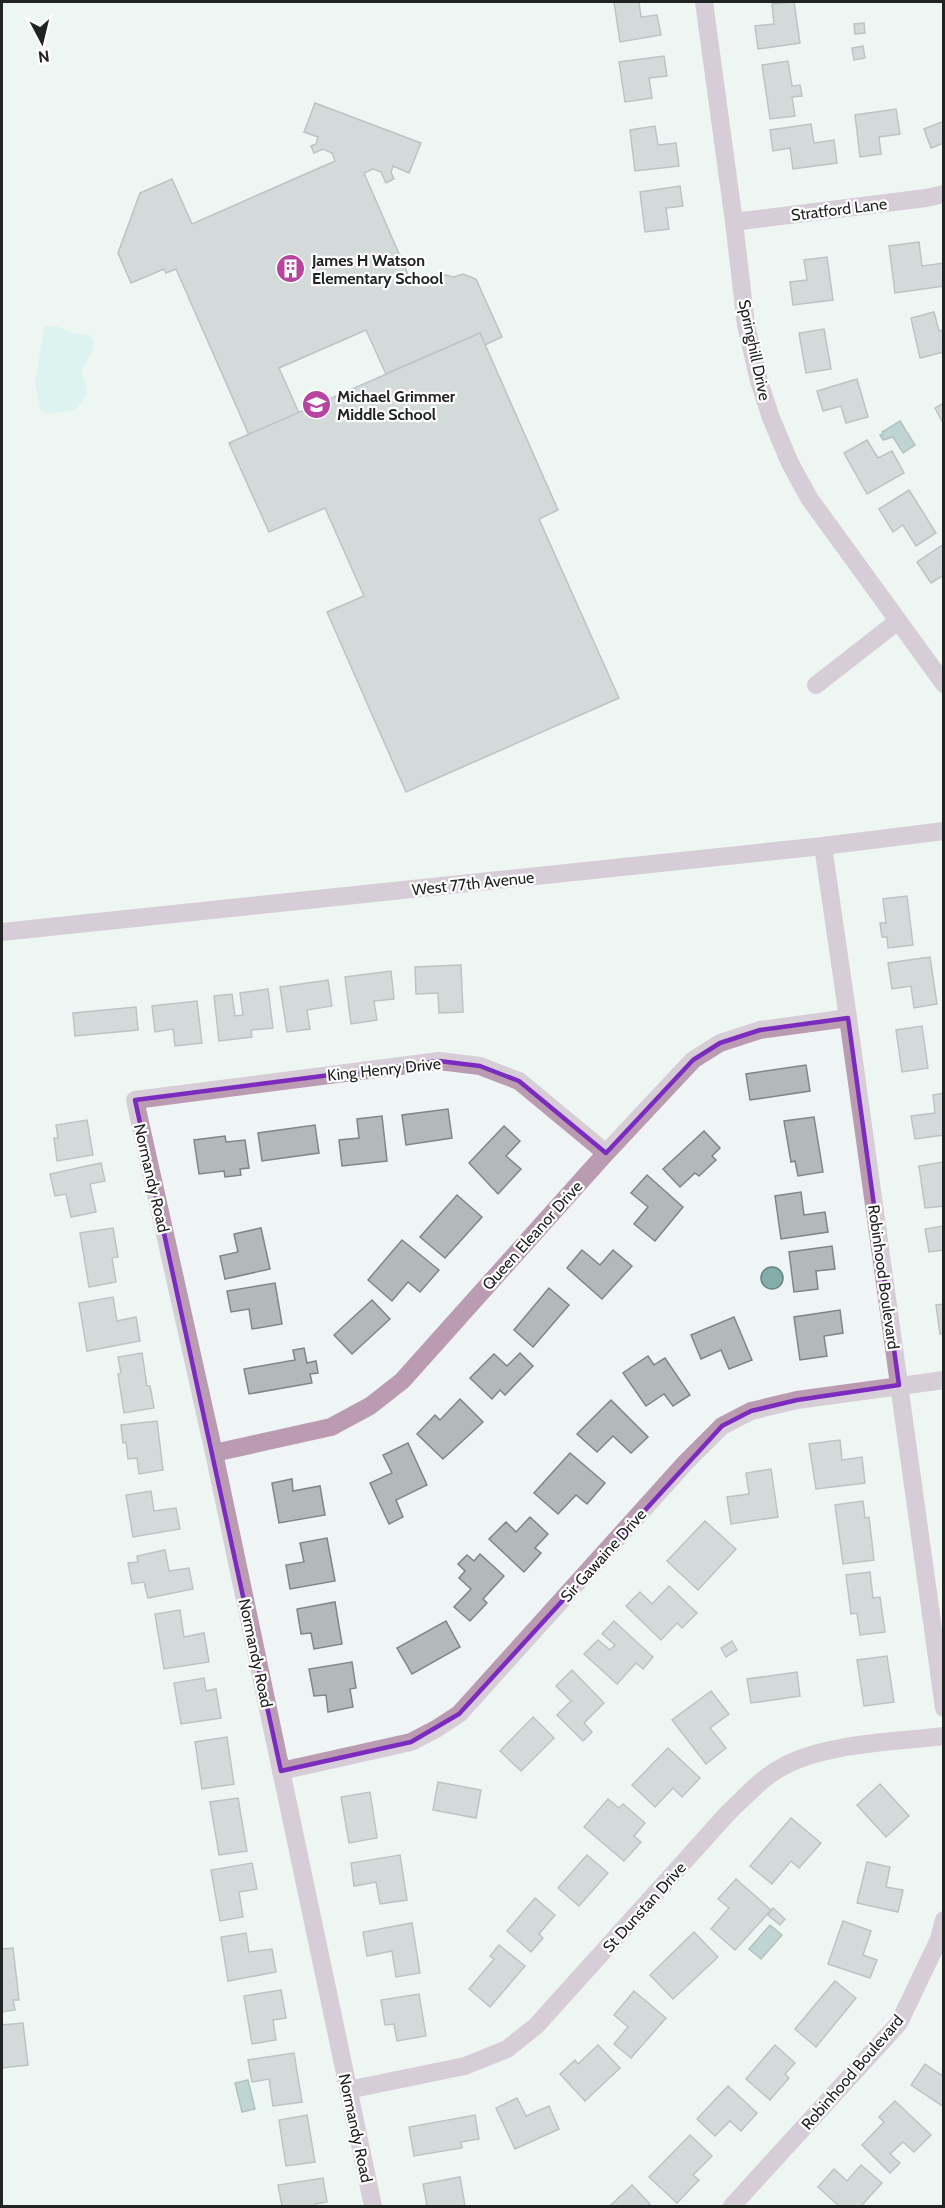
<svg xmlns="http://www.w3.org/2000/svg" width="945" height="2208" font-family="Cabin,sans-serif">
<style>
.green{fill:#c6f0ec}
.water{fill:#85aeaa;stroke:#678582;stroke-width:1.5}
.building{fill:#b3b9b9;stroke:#808686;stroke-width:1.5}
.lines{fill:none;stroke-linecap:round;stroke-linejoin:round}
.minor{stroke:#ba9bb1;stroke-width:18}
.marked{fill:none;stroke:#7b2cbf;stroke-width:4.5;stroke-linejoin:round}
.labels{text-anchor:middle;stroke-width:4.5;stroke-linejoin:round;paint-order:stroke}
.street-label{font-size:16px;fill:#222424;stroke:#fff}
.poi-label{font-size:16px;font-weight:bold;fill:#222424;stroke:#fff;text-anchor:start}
</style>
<rect width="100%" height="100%" fill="#eef5f4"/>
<path class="green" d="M46 326H56L73 333 90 335C100 346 86 361 81 372 89 395 91 390 75 410L47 414 41 411 35 384 44 328Z"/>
<g class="water">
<path d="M900 421 915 445 903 453 893 437 883 440 880 435 883 434 882 432Z"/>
<circle cx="772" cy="1278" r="11"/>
<path d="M770 1925 782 1935 761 1959 749 1949Z"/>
<path d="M248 2080 255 2109 242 2112 235 2083Z"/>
</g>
<g class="building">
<path d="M614 2H639L641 17 657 15 661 35 620 42Z"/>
<path d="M794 2 800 43 758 49 755 26 774 24 772 4Z"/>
<path d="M864 23 865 33 855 34 854 24Z"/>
<path d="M863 46 865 58 854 60 852 48Z"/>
<path d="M664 56 667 76 649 78 652 98 625 102 619 62Z"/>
<path d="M788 61 792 86 800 85 802 96 792 97 795 116 770 119 762 65Z"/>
<path d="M315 103 421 143 409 173 393 166 391 172 394 179 386 183 381 172 373 169 364 173 413 286 441 274 454 277 463 274 476 279 502 337 485 345 480 333 386 374 366 330 279 368 299 413 249 435 176 269 166 273 164 269 131 283 118 253 140 193 172 179 192 224 335 161 332 153 323 149 314 153 311 146 316 144 318 137 304 132Z"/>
<path d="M896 109 900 134 879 137 881 154 860 157 855 115Z"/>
<path d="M944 121V143L931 148 924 129Z"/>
<path d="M811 124 814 143 834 140 837 163 793 169 790 148 773 151 770 130Z"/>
<path d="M655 126 658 145 676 143 679 166 635 171 630 130Z"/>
<path d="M680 186 683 206 666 208 669 229 645 232 640 192Z"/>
<path d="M919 242 922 266 944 263V286L895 293 889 246Z"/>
<path d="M827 257 833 300 793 305 790 282 807 280 804 260Z"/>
<path d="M934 312 939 331 944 330V352L920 358 911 318Z"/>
<path d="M824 329 831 369 806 373 799 333Z"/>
<path d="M480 333 558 510 539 519 619 698 406 792 327 612 364 596 325 508 269 532 229 443Z"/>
<path d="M857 379 868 417 846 423 841 406 823 411 817 391Z"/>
<path d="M944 403V425L935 408Z"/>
<path d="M867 440 878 458 892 451 904 473 867 494 844 453Z"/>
<path d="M909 490 936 533 916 546 903 525 893 532 879 509Z"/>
<path d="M944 544V575L931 583 917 562Z"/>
<path d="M907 896 913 945 888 948 887 937H882L880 923H886L883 899Z"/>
<path d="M930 957 937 1004 914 1008 911 986 892 989 888 963Z"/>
<path d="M461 965 463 1012 439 1013 438 993 416 994 415 967Z"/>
<path d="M391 971 394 999 374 1001 377 1020 351 1024 345 977Z"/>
<path d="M328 980 332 1006 307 1010 310 1029 287 1032 280 987Z"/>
<path d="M268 989 273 1028 251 1030 252 1037 219 1041 214 996 232 994 235 1016 243 1015 240 993Z"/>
<path d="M197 1001 202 1043 175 1046 173 1029 155 1032 152 1006Z"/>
<path d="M136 1007 138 1030 75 1036 73 1013Z"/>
<path d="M922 1026 928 1068 902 1072 896 1030Z"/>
<path d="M806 1065 810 1091 750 1100 746 1074Z"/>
<path d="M944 1093V1135L915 1139 911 1116 935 1113 933 1095Z"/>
<path d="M448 1109 452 1138 406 1145 402 1115Z"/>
<path d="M382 1116 387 1161 342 1166 339 1140 359 1138 357 1119Z"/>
<path d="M814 1117 823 1172 798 1176 795 1161 791 1162 784 1121Z"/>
<path d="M87 1120 93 1155 57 1161 54 1138H58L56 1125Z"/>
<path d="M315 1125 319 1153 262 1161 258 1133Z"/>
<path d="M504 1126 520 1141 506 1156 521 1169 498 1194 469 1163Z"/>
<path d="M704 1131 720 1148 712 1156 716 1160 699 1176 695 1173 680 1187 663 1169Z"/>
<path d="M225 1136 226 1142 245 1140 249 1168 240 1169 241 1175 225 1177 224 1171 199 1174 194 1140Z"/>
<path d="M944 1162V1206L925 1208 919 1166Z"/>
<path d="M101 1163 105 1181 90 1184 96 1212 71 1217 66 1194 55 1196 50 1174Z"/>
<path d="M647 1175 683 1207 655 1241 634 1224 648 1207 631 1193Z"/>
<path d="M801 1192 804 1215 825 1212 828 1232 781 1239 775 1196Z"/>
<path d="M457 1195 482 1217 445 1258 420 1237Z"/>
<path d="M944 1226V1250L929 1252 925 1229Z"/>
<path d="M113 1228 118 1257 112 1258 116 1282 89 1287 80 1233Z"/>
<path d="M261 1228 270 1269 225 1279 220 1256 238 1252 234 1234Z"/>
<path d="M402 1240 439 1270 420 1292 408 1282 392 1301 368 1280Z"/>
<path d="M832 1246 835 1269 816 1271 818 1289 794 1292 789 1252Z"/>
<path d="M582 1250 600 1265 613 1250 632 1266 602 1299 567 1268Z"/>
<path d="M275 1283 282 1324 252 1329 249 1309 231 1312 227 1291Z"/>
<path d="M549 1288 569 1305 533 1347 514 1330Z"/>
<path d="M113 1297 117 1321 136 1317 140 1341 87 1351 79 1303Z"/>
<path d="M372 1300 390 1319 352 1354 334 1335Z"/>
<path d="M944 1304V1334H940L936 1305Z"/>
<path d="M840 1310 843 1333 824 1336 827 1356 800 1360 794 1317Z"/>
<path d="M734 1317 752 1360 729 1369 721 1350 701 1359 691 1335Z"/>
<path d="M304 1348 307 1363 316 1361 318 1373 310 1374 312 1383 249 1394 244 1369 295 1360 293 1350Z"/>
<path d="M142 1353 147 1386H150L154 1408 124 1413 118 1374 121 1373 118 1357Z"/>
<path d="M520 1353 533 1366 505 1395 500 1390 492 1399 470 1378 494 1354 507 1366Z"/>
<path d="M648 1356 654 1365 665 1358 690 1395 673 1406 664 1394 646 1406 623 1373Z"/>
<path d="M460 1399 483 1422 443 1459 417 1434 435 1415 440 1420Z"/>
<path d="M611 1400 648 1437 631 1453 613 1436 597 1452 577 1434Z"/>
<path d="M157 1421 163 1470 139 1474 137 1458 128 1459 126 1442 123 1443 121 1425Z"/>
<path d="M840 1440 842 1460 862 1457 865 1483 816 1489 809 1444Z"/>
<path d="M408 1443 427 1485 396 1500 403 1517 389 1524 370 1483 392 1473 383 1455Z"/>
<path d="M570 1453 605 1483 587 1504 576 1495 558 1514 534 1493Z"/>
<path d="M771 1469 778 1517 731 1524 727 1497 749 1494 746 1473Z"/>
<path d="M292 1479 293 1491 320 1486 325 1515 279 1523 272 1483Z"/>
<path d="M151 1491 154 1511 176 1508 180 1529 133 1537 126 1495Z"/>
<path d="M863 1501 865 1518 869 1517 874 1560 843 1564 835 1505Z"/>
<path d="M530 1517 548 1534 535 1548 541 1553 524 1572 489 1539 506 1522 516 1532Z"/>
<path d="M705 1521 736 1549 698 1590 667 1561Z"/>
<path d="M327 1538 335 1581 290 1589 286 1565 304 1562 300 1543Z"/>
<path d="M165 1550 169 1571 189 1568 193 1589 148 1598 144 1582 132 1584 128 1563 138 1562 137 1556Z"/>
<path d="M480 1554 504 1576 483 1599 487 1603 470 1621 454 1607 471 1589 459 1578 465 1571 458 1564 467 1555 474 1561Z"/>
<path d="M870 1572 873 1598 880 1597 885 1632 860 1635 857 1613 851 1614 846 1575Z"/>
<path d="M669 1586 697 1613 682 1628 677 1623 661 1640 626 1606 640 1592 652 1604Z"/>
<path d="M335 1602 342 1644 314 1649 311 1633 301 1634 297 1609Z"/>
<path d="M180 1610 184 1637 204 1633 209 1662 164 1669 155 1614Z"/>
<path d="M446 1621 460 1647 412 1674 397 1648Z"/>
<path d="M614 1621 653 1657 643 1669 636 1663 617 1684 584 1654 598 1640 610 1650 615 1645 602 1634Z"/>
<path d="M732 1641 737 1650 726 1657 721 1648Z"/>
<path d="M887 1656 894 1702 864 1706 857 1660Z"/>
<path d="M352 1662 356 1688 350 1689 353 1707 328 1712 326 1695 314 1696 309 1669Z"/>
<path d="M572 1670 604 1703 584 1723 592 1732 583 1741 557 1715 571 1701 556 1686Z"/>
<path d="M797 1672 800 1696 751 1703 747 1679Z"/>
<path d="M204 1678 206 1691 216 1689 221 1718 181 1724 174 1683Z"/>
<path d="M711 1691 729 1714 710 1728 726 1748 706 1764 672 1720Z"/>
<path d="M533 1717 554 1738 521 1771 500 1751Z"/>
<path d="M227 1737 234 1784 202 1789 195 1742Z"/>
<path d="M668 1748 700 1778 682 1797 673 1788 655 1807 632 1785Z"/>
<path d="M438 1782 481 1790 476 1818 433 1810Z"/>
<path d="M880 1784 909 1816 886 1837 857 1805Z"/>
<path d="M370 1792 377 1838 349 1843 341 1797Z"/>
<path d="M238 1798 247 1851 219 1855 210 1802Z"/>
<path d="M608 1799 619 1808 623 1804 645 1823 634 1836 641 1842 624 1861 584 1827Z"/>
<path d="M791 1818 821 1843 799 1868 791 1861 772 1884 750 1866Z"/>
<path d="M400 1855 407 1900 380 1904 376 1882 354 1886 351 1863Z"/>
<path d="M587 1855 608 1873 579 1906 558 1888Z"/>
<path d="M867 1862 890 1867 886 1887 903 1890 898 1912 857 1903Z"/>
<path d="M252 1863 257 1889 239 1892 243 1917 220 1921 211 1870Z"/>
<path d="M736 1879 771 1910 735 1950 711 1929 729 1908 718 1899Z"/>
<path d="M535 1898 555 1915 539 1934 543 1938 531 1952 507 1931Z"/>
<path d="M773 1908 785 1919 780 1925 768 1915Z"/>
<path d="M843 1921 871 1931 863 1955 877 1960 870 1978 828 1964Z"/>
<path d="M412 1923 420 1973 396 1977 392 1951 367 1956 363 1932Z"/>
<path d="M694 1932 718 1957 673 1999 650 1975Z"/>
<path d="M246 1933 249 1952 272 1949 276 1972 228 1981 221 1937Z"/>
<path d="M499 1945 525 1966 490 2007 469 1989 494 1959 490 1956Z"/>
<path d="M13 1948 19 2000H13L15 2010 2 2012V1949Z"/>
<path d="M835 1981 856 1998 816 2047 795 2029Z"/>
<path d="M281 1990 286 2018 273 2020 276 2040 252 2044 244 1996Z"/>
<path d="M634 1991 666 2018 631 2058 614 2044 628 2027 614 2015Z"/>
<path d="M419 1994 426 2036 397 2041 394 2024 385 2025 381 2000Z"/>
<path d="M23 2023 28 2065 2 2068V2025Z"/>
<path d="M598 2045 620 2068 585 2101 560 2074 575 2060 578 2064Z"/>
<path d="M775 2045 795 2063 785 2074 789 2078 770 2100 746 2079Z"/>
<path d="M294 2053 302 2102 273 2106 269 2079 252 2082 248 2060Z"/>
<path d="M925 2064 941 2075 944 2072V2107L911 2085Z"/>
<path d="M728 2086 757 2113 741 2131 730 2121 715 2136 697 2119Z"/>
<path d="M517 2098 526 2116 549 2106 559 2129 515 2149 496 2108Z"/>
<path d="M895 2101 931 2135 914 2152 903 2142 890 2154 900 2163 890 2173 862 2145 884 2122 879 2117Z"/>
<path d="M307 2115 315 2162 286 2166 279 2120Z"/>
<path d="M475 2115 479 2139 461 2142 462 2148 414 2156 409 2127Z"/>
<path d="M690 2135 712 2156 693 2175 699 2180 677 2203 649 2177Z"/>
<path d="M861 2165 882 2183 861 2206H839L818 2187 834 2169 847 2181Z"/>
<path d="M460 2177 465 2206H427L423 2184Z"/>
<path d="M323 2178 327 2202 315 2204V2206H282L278 2185Z"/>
<path d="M632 2185 650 2204 647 2206H610Z"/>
</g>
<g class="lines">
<g class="minor">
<path d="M704 2 734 222 746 325 759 381 771 418 790 463 809 498 944 684"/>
<path d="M734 222 926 198 944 194"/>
<path d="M816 685 898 621"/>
<path d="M823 846 848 1018 944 1708"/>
<path d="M2 932 823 846 944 831"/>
<path d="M214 1453 331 1427 370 1406 402 1381 606 1153 693 1060 720 1043 760 1030 848 1018"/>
<path d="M281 1771 411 1742 436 1729 459 1714 686 1462 722 1426 751 1411 797 1400 944 1380"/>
<path d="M348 2090 465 2066 507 2049 536 2026 727 1814C744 1798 762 1777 784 1766 826 1743 896 1742 944 1736"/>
<path d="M373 2206 214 1453 135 1100 439 1061 480 1066 519 1081 606 1153"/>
<path d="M732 2206 899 2023 939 1939 944 1920"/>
</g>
</g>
<path d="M0 0H945V2208H0ZM848 1018 899 1385 797 1400 751 1411 722 1426 459 1714 411 1742 281 1771 135 1100 439 1061 480 1066 519 1081 606 1153 693 1060 720 1043 760 1030Z" fill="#eef5f4" fill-opacity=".55" fill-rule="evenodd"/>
<path class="marked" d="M848 1018 899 1385 797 1400 751 1411 722 1426 459 1714 411 1742 281 1771 135 1100 439 1061 480 1066 519 1081 606 1153 693 1060 720 1043 760 1030Z"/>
<defs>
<symbol id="building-disc" viewBox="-11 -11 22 22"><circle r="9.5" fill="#b745a0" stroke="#fff"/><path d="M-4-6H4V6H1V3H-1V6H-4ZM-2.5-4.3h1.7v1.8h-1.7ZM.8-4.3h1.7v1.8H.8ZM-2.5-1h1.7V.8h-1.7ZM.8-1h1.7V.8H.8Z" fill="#fff"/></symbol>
<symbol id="school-disc" viewBox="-11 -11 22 22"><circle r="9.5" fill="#b745a0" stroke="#fff"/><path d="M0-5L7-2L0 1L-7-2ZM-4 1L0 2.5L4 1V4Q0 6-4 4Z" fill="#fff"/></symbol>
</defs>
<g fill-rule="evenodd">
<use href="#building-disc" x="274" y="252" width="33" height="33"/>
<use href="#school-disc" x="300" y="388" width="33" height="33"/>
</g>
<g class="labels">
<g class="street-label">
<text transform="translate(839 209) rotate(-7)" y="6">Stratford Lane</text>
<text transform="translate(755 350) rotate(78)" y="6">Springhill Drive</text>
<text transform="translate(473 883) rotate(-6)" y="6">West 77th Avenue</text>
<text transform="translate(384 1069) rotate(-6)" y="6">King Henry Drive</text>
<text transform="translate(152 1178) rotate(77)" y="6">Normandy Road</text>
<text transform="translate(532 1235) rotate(-48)" y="6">Queen Eleanor Drive</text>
<text transform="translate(884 1277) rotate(82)" y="6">Robinhood Boulevard</text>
<text transform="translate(603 1555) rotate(-48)" y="6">Sir Gawaine Drive</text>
<text transform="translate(256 1653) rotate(78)" y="6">Normandy Road</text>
<text transform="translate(644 1907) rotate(-48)" y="6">St Dunstan Drive</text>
<text transform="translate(852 2072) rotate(-49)" y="6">Robinhood Boulevard</text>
<text transform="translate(356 2128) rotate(78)" y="6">Normandy Road</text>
</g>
<g class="poi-label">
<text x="312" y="266">James H Watson<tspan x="312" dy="18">Elementary School</tspan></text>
<text x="337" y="402">Michael Grimmer<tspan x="337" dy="18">Middle School</tspan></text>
</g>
</g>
<rect width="945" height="2208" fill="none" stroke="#222424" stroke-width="6"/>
<g transform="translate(42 42) rotate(173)" stroke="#ffffff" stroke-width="4.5" paint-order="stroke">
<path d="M0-4.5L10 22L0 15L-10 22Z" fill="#222424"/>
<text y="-9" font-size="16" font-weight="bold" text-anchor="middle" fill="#222424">N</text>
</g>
</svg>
